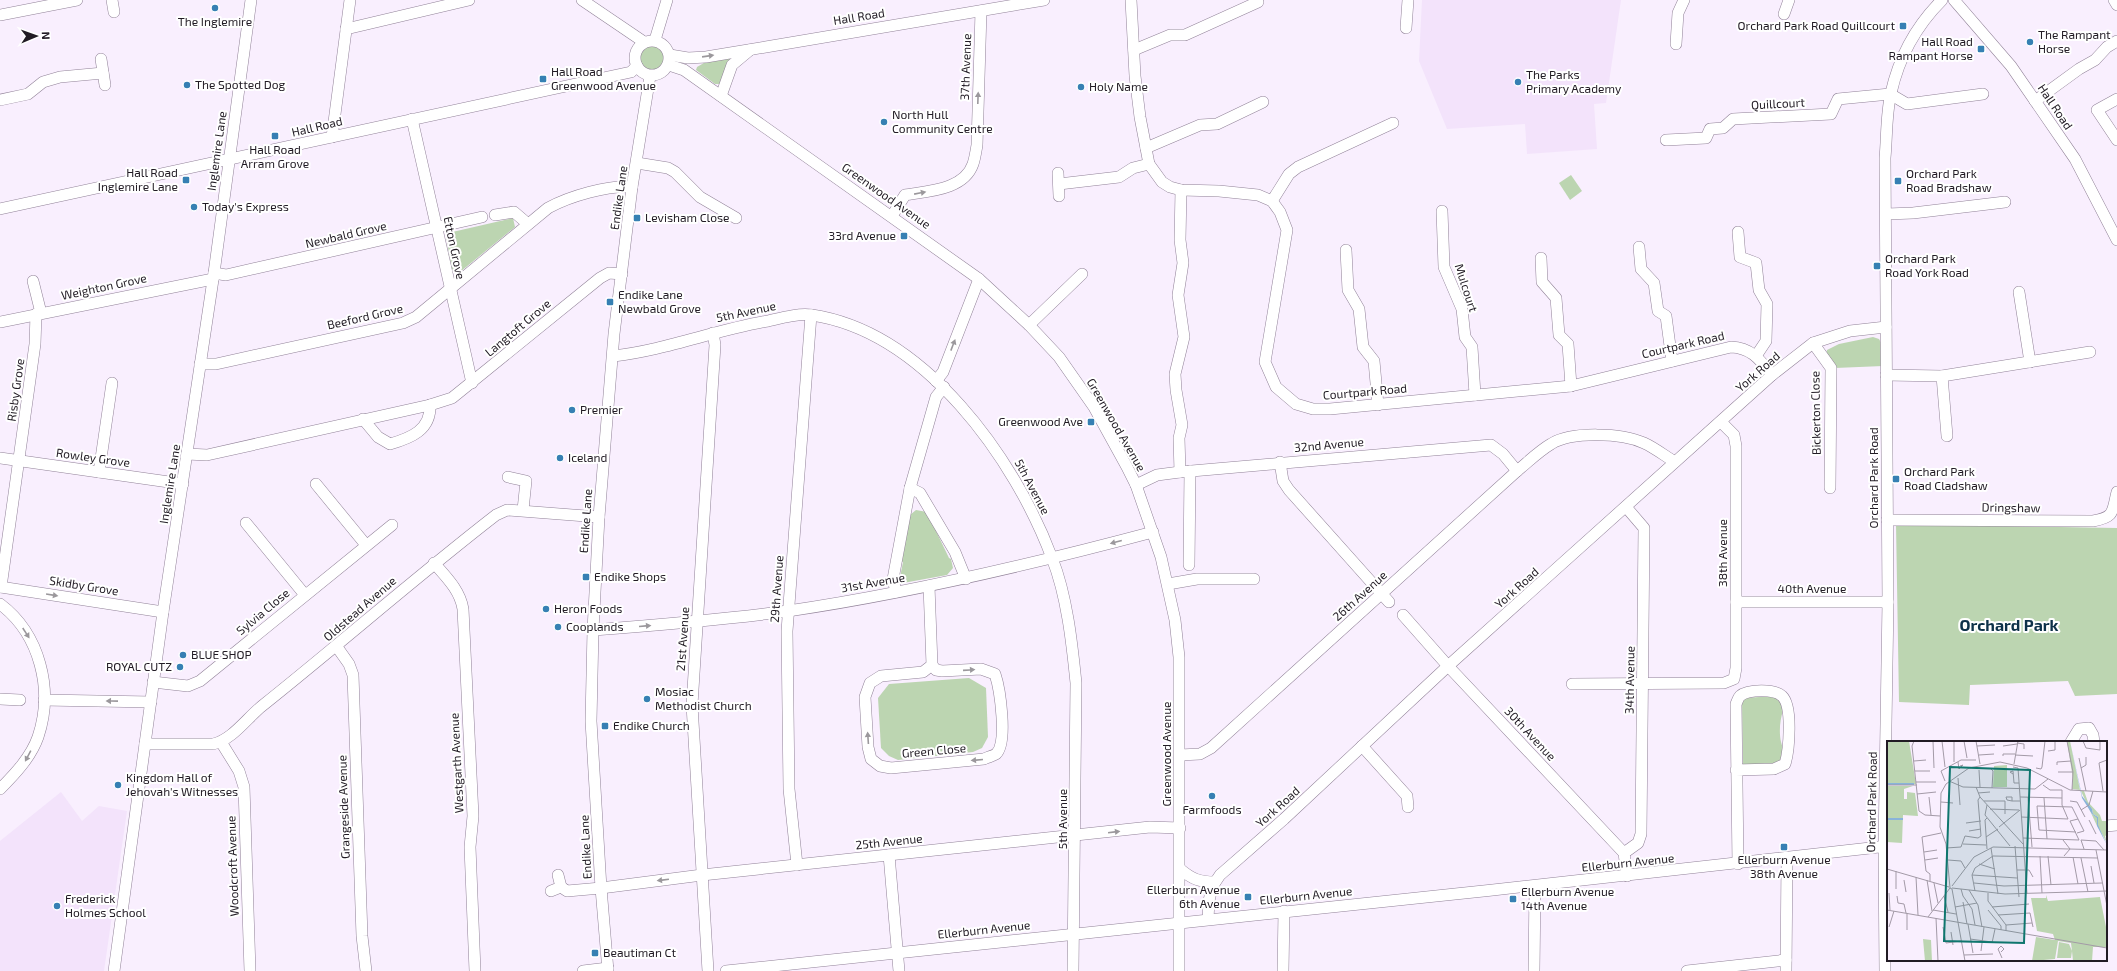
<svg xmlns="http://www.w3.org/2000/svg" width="2117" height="971" font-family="'Exo 2',sans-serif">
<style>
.built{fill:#f3e3fb}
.green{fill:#bcd5b1}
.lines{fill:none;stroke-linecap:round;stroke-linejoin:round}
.minor-casing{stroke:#918298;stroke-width:12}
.minor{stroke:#fff;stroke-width:11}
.oneway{fill:#9b989c}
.poi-dot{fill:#3680b3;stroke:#fff;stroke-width:1.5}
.labels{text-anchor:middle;stroke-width:4;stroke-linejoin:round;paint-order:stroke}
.street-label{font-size:12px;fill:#211b24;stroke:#fff}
.poi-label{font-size:12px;fill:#211b24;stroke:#fff;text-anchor:start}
.district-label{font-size:16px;font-weight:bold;fill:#0d3149;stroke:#fff}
.inset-river{fill:none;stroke:#89b3d9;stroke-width:2}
.inset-road{fill:none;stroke:#a39aa7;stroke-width:1}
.view{fill:#0f766e;fill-opacity:0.15;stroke:#0f766e;stroke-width:2}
.inset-edge{fill:none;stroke:#211b24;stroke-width:2}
</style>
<rect width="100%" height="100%" fill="#f9effe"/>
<g class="built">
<path d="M1422 0H1621L1606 103 1594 104 1597 149 1527 154 1525 124 1447 129 1419 61Z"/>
<path d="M61 792 82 821 99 806 127 811 104 971H0V841Z"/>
</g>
<g class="green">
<circle cx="652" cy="58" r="12"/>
<path d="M737 54 719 84H715L696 70 697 67 709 60Z"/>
<path d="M1571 175 1582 191 1570 200 1559 183Z"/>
<path d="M513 218 515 227 460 272H455L452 269 446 237 448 233Z"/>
<path d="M1873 337 1879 339 1883 346V366L1835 368 1826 356 1827 350 1839 344Z"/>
<path d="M916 510 927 512 926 514 937 530 936 531 949 558 951 559 953 568 947 575 903 583 900 577 903 562 901 561 910 515Z"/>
<path d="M1896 524 2117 528V694L2075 696 2068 681 1970 685 1969 705 1899 702Z"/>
<path d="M969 678 986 688 988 737 982 748 973 752 898 760 889 756 881 748 878 698 889 684Z"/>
<path d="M1774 696 1779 698 1783 711C1779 722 1778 742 1785 751L1779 763 1749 766 1743 764 1742 702 1744 698Z"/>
</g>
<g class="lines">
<defs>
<g id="minor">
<path d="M112 0 114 12"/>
<path d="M582 0 644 42"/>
<path d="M1131 0 1135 76 1140 117 1149 164 1162 182 1170 187 1181 190 1219 191 1258 195 1272 201 1280 212 1287 230 1265 362 1276 387 1296 404 1313 409H1330L1571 386 1731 347C1752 348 1760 360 1772 375"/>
<path d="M1954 0 2011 66 2075 159 2117 240"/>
<path d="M2114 0 2117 5"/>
<path d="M1784 14 1789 0"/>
<path d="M0 15 77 0"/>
<path d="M1406 28 1408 0"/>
<path d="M346 29 469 0"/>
<path d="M655 40 667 0"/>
<circle cx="652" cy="58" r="17"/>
<path d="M1676 44 1678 13 1684 0"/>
<path d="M1134 50 1170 35H1185L1258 2"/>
<path d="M670 55 688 58 706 57 1044 0"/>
<path d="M101 59 105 85"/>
<path d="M669 65 684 70 979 279 1029 325 1059 357 1094 407 1127 467 1136 485 1161 557 1175 620 1179 657V971"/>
<path d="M1890 94 1907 104 1983 94"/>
<path d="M721 96 732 65 750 50"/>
<path d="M2117 99 2097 110 2117 140"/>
<path d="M0 100 28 94 43 82 60 77 103 73"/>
<path d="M2035 101 2079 69 2095 60 2107 47 2117 41"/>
<path d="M412 119 472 383"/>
<path d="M332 137 350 0"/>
<path d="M1666 140 1706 138 1710 129 1723 128 1733 119 1831 114 1838 99 1890 94"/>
<path d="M1146 148 1200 125 1217 124 1263 102"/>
<path d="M637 163 668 168 675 172 700 197 736 218"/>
<path d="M1058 173 1059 196"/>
<path d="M1059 184 1119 177 1133 168 1149 164"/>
<path d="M1272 201 1289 174 1298 167 1393 123"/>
<path d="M0 209 631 72 637 66"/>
<path d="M1442 211 1444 267 1462 309 1465 337 1472 347 1475 395"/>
<path d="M1887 214 1913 213 2005 202"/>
<path d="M495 215 514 212 528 224"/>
<path d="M892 216 905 195C928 191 964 190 973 164 975 158 976 151 977 145L981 11"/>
<path d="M1738 232 1740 257 1756 263 1759 290 1767 304 1766 341 1756 356"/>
<path d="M1639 247 1641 269 1654 283 1658 311 1666 316 1672 361"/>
<path d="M1346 250 1348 290 1359 309 1363 347 1374 361 1378 405"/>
<path d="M1541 258 1542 282 1556 298 1559 335 1568 344 1571 386"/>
<path d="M214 273 226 275 482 217"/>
<path d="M33 281 41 313"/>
<path d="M2019 292 2030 362"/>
<path d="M0 322 213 279"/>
<path d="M1029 325 1082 274"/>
<path d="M1813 343 1831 368 1830 488"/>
<path d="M613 356C666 350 715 330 768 321 781 318 798 313 812 315 925 332 1015 459 1052 558 1067 596 1072 643 1076 683L1073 971"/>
<path d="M200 364H216L403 323 416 317 548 208C570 196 608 185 632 187"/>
<path d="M1886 375 1942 376 2090 352"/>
<path d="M1942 376 1947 436"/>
<path d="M936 381 943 372 979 279"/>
<path d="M363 419 378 437 390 444C411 438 431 430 430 405"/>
<path d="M187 454 207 455 430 405 452 398 600 278 609 273 622 274"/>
<path d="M0 458 183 484"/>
<path d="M1280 462 1283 481 1289 490 1389 602"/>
<path d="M99 472 112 383"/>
<path d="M1180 472 1179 438 1182 425 1176 390 1175 374 1184 337 1178 295 1183 263 1180 240 1181 190"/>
<path d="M508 477 526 481 523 510"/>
<path d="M316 484 366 545"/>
<path d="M1136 485 1157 475 1180 472 1491 445 1503 454 1517 471"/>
<path d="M910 488 920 493 955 552 966 579"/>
<path d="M1887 520 2093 521C2115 517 2112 512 2117 492"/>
<path d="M246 523 305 595"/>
<path d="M434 563C446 577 460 590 463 609L473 816 470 847 475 971"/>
<path d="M1189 565 1190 471"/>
<path d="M1168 584 1197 579H1254"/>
<path d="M929 586 932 665 936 670 942 671 981 669 995 674C1000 689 1008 743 996 754 993 756 988 757 984 759L891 768 880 766 871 759 868 747 865 697 870 683 881 676 923 672 932 665"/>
<path d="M0 587 163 612"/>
<path d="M1 587 35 344 36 314"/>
<path d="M896 592 893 579 910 488 936 397 944 387"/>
<path d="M1736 602H1888"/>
<path d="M0 604C40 634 54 690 38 737 31 757 15 774 0 789"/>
<path d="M1403 615 1448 666 1624 853 1627 876"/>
<path d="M593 630C658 625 723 620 788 611 911 593 1033 564 1153 532"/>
<path d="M337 647 349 664 353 675 362 936 366 971"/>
<path d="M153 682 188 686 200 681 392 525"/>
<path d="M1572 684 1724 683 1734 679 1736 668V446L1734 435 1721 422"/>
<path d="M0 699 20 700"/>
<path d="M44 700 151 702"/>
<path d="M221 742 239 771 244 787 250 971"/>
<path d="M2071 742 2079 729 2089 728 2093 735 2094 742"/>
<path d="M145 744H213C232 740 247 718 262 706 341 643 416 577 496 515L507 510 599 517"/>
<path d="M1362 746 1407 796 1408 807"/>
<path d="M1180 755 1200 754 1211 748 1517 471C1528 462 1539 451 1551 444 1572 431 1622 433 1644 443 1655 448 1665 456 1675 462"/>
<path d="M1736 770 1774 769 1785 764C1789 751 1793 706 1782 696 1775 689 1748 689 1740 696 1738 698 1737 702 1736 704L1738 864"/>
<path d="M2106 826 2117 825"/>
<path d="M1624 853 1638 843 1641 834 1644 528 1626 507"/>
<path d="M889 855 899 971"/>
<path d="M797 865 789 789 787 631 811 315"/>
<path d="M1180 869C1192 879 1199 882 1215 882"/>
<path d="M561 887 567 891 601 888 702 875 1150 827 1180 828"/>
<path d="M551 891 561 887 558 875"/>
<path d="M1208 919 1209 901 1212 887 1220 875 1284 819 1448 666 1772 375 1813 343 1850 331 1886 327"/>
<path d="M114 971 163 612 214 273 251 0"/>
<path d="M583 971 608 968"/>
<path d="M608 971 601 888 591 721 593 630 599 517 614 334 632 187 650 76"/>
<path d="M708 971 692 705 715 345 713 333"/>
<path d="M726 971C1114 929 1501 891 1888 846"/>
<path d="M1283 971 1284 911"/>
<path d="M1534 971 1535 886"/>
<path d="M1687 971 1786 960"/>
<path d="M1786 971 1787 858"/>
<path d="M1885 971 1884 847 1888 602 1885 158C1887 137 1886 114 1891 93 1899 57 1916 26 1942 0"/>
</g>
</defs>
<use href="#minor" class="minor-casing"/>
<use href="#minor" class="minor"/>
</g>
<defs><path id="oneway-solid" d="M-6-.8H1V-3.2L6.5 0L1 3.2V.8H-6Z"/></defs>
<g class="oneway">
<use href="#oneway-solid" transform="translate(708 56) rotate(-8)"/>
<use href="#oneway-solid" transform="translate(978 98) rotate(-88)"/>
<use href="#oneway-solid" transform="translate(920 193) rotate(-11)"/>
<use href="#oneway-solid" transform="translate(953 345) rotate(-69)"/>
<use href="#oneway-solid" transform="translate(1116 542) rotate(165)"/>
<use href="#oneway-solid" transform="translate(52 595) rotate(9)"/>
<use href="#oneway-solid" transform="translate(645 626) rotate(-5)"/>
<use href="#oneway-solid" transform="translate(26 633) rotate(57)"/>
<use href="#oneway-solid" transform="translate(969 670) rotate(-4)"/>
<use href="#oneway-solid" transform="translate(112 701) rotate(-179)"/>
<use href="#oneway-solid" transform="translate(868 738) rotate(-94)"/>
<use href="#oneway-solid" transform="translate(28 756) rotate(118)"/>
<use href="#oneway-solid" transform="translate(977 760) rotate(175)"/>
<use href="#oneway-solid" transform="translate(1114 832) rotate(-7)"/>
<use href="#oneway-solid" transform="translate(663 880) rotate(173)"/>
</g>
<g class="poi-dot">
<circle cx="215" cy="8" r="4"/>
<rect x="1899" y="22" width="8" height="8" rx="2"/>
<circle cx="2030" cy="42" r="4"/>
<rect x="1977" y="45" width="8" height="8" rx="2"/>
<rect x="539" y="75" width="8" height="8" rx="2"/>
<circle cx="1518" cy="82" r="4"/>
<circle cx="187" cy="85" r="4"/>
<circle cx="1081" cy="87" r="4"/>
<circle cx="884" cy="122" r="4"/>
<rect x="271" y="132" width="8" height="8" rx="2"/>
<rect x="182" y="176" width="8" height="8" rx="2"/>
<rect x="1894" y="177" width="8" height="8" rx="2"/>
<circle cx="194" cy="207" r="4"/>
<rect x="633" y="214" width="8" height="8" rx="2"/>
<rect x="900" y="232" width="8" height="8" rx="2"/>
<rect x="1873" y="262" width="8" height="8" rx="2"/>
<rect x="606" y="298" width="8" height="8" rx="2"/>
<circle cx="572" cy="410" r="4"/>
<rect x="1087" y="418" width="8" height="8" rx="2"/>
<circle cx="560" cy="458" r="4"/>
<rect x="1892" y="475" width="8" height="8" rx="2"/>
<rect x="582" y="573" width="8" height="8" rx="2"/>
<circle cx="546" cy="609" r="4"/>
<circle cx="558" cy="627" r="4"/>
<circle cx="183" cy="655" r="4"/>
<circle cx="180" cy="667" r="4"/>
<circle cx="647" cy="699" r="4"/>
<rect x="601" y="722" width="8" height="8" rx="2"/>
<circle cx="118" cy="785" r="4"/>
<circle cx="1212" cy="796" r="4"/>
<rect x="1780" y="843" width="8" height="8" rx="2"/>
<rect x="1244" y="893" width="8" height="8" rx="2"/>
<rect x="1509" y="895" width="8" height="8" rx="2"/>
<circle cx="57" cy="906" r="4"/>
<rect x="591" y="949" width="8" height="8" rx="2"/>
</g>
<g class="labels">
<g class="street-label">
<text transform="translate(859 17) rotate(-9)" y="4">Hall Road</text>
<text transform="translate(966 67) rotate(-88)" y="4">37th Avenue</text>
<text transform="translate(1778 104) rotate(-3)" y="4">Quillcourt</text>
<text transform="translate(2055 107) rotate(56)" y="4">Hall Road</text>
<text transform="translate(317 127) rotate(-13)" y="4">Hall Road</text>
<text transform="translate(217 151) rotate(-82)" y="4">Inglemire Lane</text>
<text transform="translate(886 196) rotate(35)" y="4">Greenwood Avenue</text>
<text transform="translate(619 198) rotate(-82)" y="4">Endike Lane</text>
<text transform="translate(346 235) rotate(-13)" y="4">Newbald Grove</text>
<text transform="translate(454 248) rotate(78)" y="4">Etton Grove</text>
<text transform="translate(104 287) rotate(-12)" y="4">Weighton Grove</text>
<text transform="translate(1466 288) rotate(72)" y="4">Mulcourt</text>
<text transform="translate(746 312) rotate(-12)" y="4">5th Avenue</text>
<text transform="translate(365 317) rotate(-13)" y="4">Beeford Grove</text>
<text transform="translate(518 328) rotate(-40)" y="4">Langtoft Grove</text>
<text transform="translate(1683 345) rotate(-13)" y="4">Courtpark Road</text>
<text transform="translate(1758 372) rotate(-41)" y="4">York Road</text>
<text transform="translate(16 390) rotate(-82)" y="4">Risby Grove</text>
<text transform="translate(1365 392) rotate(-5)" y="4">Courtpark Road</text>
<text transform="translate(1816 413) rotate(-91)" y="4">Bickerton Close</text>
<text transform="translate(1116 425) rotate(60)" y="4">Greenwood Avenue</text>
<text transform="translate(1329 445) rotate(-5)" y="4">32nd Avenue</text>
<text transform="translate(93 458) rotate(8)" y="4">Rowley Grove</text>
<text transform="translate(1874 478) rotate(-90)" y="4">Orchard Park Road</text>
<text transform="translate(170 484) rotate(-81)" y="4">Inglemire Lane</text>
<text transform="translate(1032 487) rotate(62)" y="4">5th Avenue</text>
<text transform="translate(2011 508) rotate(1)" y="4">Dringshaw</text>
<text transform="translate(586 521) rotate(-86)" y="4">Endike Lane</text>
<text transform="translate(1723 553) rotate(-90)" y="4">38th Avenue</text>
<text transform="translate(873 583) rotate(-10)" y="4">31st Avenue</text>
<text transform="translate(84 586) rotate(9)" y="4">Skidby Grove</text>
<text transform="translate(1517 588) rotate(-42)" y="4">York Road</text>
<text transform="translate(777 589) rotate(-86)" y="4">29th Avenue</text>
<text x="1812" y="593">40th Avenue</text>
<text transform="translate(1360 596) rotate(-42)" y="4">26th Avenue</text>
<text transform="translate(360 609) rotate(-41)" y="4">Oldstead Avenue</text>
<text transform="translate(263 612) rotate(-40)" y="4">Sylvia Close</text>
<text transform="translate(683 639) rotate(-86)" y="4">21st Avenue</text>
<text transform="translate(1630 680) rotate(-89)" y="4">34th Avenue</text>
<text transform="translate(1530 734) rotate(47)" y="4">30th Avenue</text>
<text transform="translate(934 751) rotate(-5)" y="4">Green Close</text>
<text transform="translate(1167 754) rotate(-90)" y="4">Greenwood Avenue</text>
<text transform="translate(457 763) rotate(-93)" y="4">Westgarth Avenue</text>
<text transform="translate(1872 802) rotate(-89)" y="4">Orchard Park Road</text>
<text transform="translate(344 807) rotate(-92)" y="4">Grangeside Avenue</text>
<text transform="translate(1278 807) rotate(-42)" y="4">York Road</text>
<text transform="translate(1063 819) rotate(-90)" y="4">5th Avenue</text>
<text transform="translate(889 842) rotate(-6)" y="4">25th Avenue</text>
<text transform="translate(586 847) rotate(-93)" y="4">Endike Lane</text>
<text transform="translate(1628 863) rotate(-6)" y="4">Ellerburn Avenue</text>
<text transform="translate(233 866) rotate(-92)" y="4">Woodcroft Avenue</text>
<text transform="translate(1306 896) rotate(-6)" y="4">Ellerburn Avenue</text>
<text transform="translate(984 930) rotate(-6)" y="4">Ellerburn Avenue</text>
</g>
<g class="poi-label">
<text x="215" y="26" text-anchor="middle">The Inglemire</text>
<text x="1895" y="30" text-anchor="end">Orchard Park Road Quillcourt</text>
<text x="2038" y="39">The Rampant<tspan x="2038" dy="14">Horse</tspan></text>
<text x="1973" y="46" text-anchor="end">Hall Road<tspan x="1973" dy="14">Rampant Horse</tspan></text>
<text x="551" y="76">Hall Road<tspan x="551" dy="14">Greenwood Avenue</tspan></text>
<text x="1526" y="79">The Parks<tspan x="1526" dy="14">Primary Academy</tspan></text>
<text x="195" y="89">The Spotted Dog</text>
<text x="1089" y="91">Holy Name</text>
<text x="892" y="119">North Hull<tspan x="892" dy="14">Community Centre</tspan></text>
<text x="275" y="154" text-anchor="middle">Hall Road<tspan x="275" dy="14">Arram Grove</tspan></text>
<text x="178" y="177" text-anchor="end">Hall Road<tspan x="178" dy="14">Inglemire Lane</tspan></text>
<text x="1906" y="178">Orchard Park<tspan x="1906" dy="14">Road Bradshaw</tspan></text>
<text x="202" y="211">Today's Express</text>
<text x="645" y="222">Levisham Close</text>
<text x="896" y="240" text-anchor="end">33rd Avenue</text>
<text x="1885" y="263">Orchard Park<tspan x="1885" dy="14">Road York Road</tspan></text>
<text x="618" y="299">Endike Lane<tspan x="618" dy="14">Newbald Grove</tspan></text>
<text x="580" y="414">Premier</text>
<text x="1083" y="426" text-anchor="end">Greenwood Ave</text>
<text x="568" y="462">Iceland</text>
<text x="1904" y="476">Orchard Park<tspan x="1904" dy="14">Road Cladshaw</tspan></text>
<text x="594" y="581">Endike Shops</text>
<text x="554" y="613">Heron Foods</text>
<text x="566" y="631">Cooplands</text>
<text x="191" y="659">BLUE SHOP</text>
<text x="172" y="671" text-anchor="end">ROYAL CUTZ</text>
<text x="655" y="696">Mosiac<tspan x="655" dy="14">Methodist Church</tspan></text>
<text x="613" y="730">Endike Church</text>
<text x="126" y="782">Kingdom Hall of<tspan x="126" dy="14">Jehovah's Witnesses</tspan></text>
<text x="1212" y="814" text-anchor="middle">Farmfoods</text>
<text x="1784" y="864" text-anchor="middle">Ellerburn Avenue<tspan x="1784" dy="14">38th Avenue</tspan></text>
<text x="1240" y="894" text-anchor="end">Ellerburn Avenue<tspan x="1240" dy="14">6th Avenue</tspan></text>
<text x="1521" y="896">Ellerburn Avenue<tspan x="1521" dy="14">14th Avenue</tspan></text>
<text x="65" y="903">Frederick<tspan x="65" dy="14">Holmes School</tspan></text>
<text x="603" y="957">Beautiman Ct</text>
</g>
<g class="district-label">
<text x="2009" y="631">Orchard Park</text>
</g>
</g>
<g transform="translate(1887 741)">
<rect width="220" height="220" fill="#f9effe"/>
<path d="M0 0H22L29 43H0ZM180 0H183L193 49 185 48 186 38ZM120 24V46H106L107 25ZM0 45H26L17 48V58H20V51L28 52 31 75 16 74 15 102 0 101ZM194 50H197L201 61 213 74 215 80H220V94L218 95 220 102 210 84 211 76 206 73 205 68 203 67 205 73 211 77 210 85ZM159 154 161 160 213 156 220 191V206H206L205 220H186L185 210 184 217H170L172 201 182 203 185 210 184 202 171 200 168 218 145 220 149 196 168 199 166 193 150 190 144 157H159ZM36 198 44 199 45 220H38Z" fill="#bcd5b1"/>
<path d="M183 0 195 55 205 68 206 73 211 76V84L220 104 210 85V77L205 73 195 57Z" fill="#89b3d9"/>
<path class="inset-river" d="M0 43H27M0 78H16"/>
<path class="inset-road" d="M27 0 25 5 32 70 38 74 53 75M46 0 47 27M55 0 58 26M67 0V21M77 0 80 17M89 0 93 23M180 0 186 31 185 49M196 0 199 7 213 9V0M130 2 137 3V8M90 5 108 4M116 5 130 3M161 10 168 9V0M92 14 107 13M128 14 146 15M116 15V13H128M192 17 199 50M27 20 39 19M71 21 72 28 76 24 73 25M127 23 131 0M170 24V21L184 20M126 26 131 27 140 153M149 27 154 28 155 26 158 0M194 27 199 24V16M104 28 106 30 105 47M92 29 93 46M28 30H43M171 31H186M126 33 123 31 126 30 127 42H132M71 37 73 64M58 40 54 30 74 19H89M62 40 76 46 148 48 161 38M29 41H49M0 44H30M89 46 93 56 136 103M216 50 212 22 220 19M91 52 103 51M30 53 49 51M42 56 44 74M133 56 175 57M141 56 145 106M157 57 160 98M97 60H118V73M125 60V56H119L120 59 125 60H133M183 60 190 61 198 76M54 61 66 62M100 64 98 74 123 105M103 68 132 69M194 69 202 64 206 50M134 76 181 78 175 64V49H163L156 44M100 77 98 79 100 108M202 79 209 93M79 82 94 80M112 86 133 69M82 90 94 88M189 91 152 89 150 65 185 66 197 90 190 92M99 96 111 88M136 97 192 99 183 80 191 78M176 99 183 108 177 115M76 103 99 104M128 105 132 156M59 107 74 106 78 95 91 97 94 95 91 59 93 56M104 107 111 153M197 108 194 99 209 100 217 109M209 109 220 165M37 111 50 109M153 115 155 152M161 115 164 144M186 116 191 143M194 117 201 151M38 119 51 117M61 119 74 120 78 127M92 123 108 128M204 125 207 142M0 128 62 146M130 129H142L146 136M9 130V148M85 134 130 137M29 136 31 174M17 139 19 151M40 139 45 170M43 140V133L39 130 35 96 54 92M47 142 51 162M87 142 117 145 215 142M65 145 87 116 106 106 220 109M65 147 118 153 220 150M74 148 76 155 85 168 88 184M82 149 91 164 95 186M88 150 85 134 88 127 106 115 211 117M2 152 3 169M101 152V160L119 184V190M10 155 11 162 17 163 19 172M57 155 61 171M76 161 80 183M68 166 90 162M105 166 142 163M0 169 220 207M46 169 69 173M101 169 114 185V189M20 172V189M111 174 143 172 146 186M41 176 63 147M49 177 51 220M81 183 86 212M119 184 145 182M2 186 7 170M56 186 59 202 74 200M64 191 66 204M83 198 105 201M105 202 108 188M94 210 97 186M114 211 117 208 114 205 111 208 115 217M77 214 106 213M78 220 65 148 63 147 59 103 53 86 54 52 59 43 82 27 113 21 140 27 183 49 220 51"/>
<path class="view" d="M63 26 143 29 137 202 57 200Z"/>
<rect width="220" height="220" class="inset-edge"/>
</g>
<g transform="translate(36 36) rotate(88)" stroke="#ffffff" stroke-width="3" paint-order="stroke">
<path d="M0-3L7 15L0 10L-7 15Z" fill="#211b24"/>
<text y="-6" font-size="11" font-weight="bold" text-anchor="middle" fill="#211b24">N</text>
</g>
</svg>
